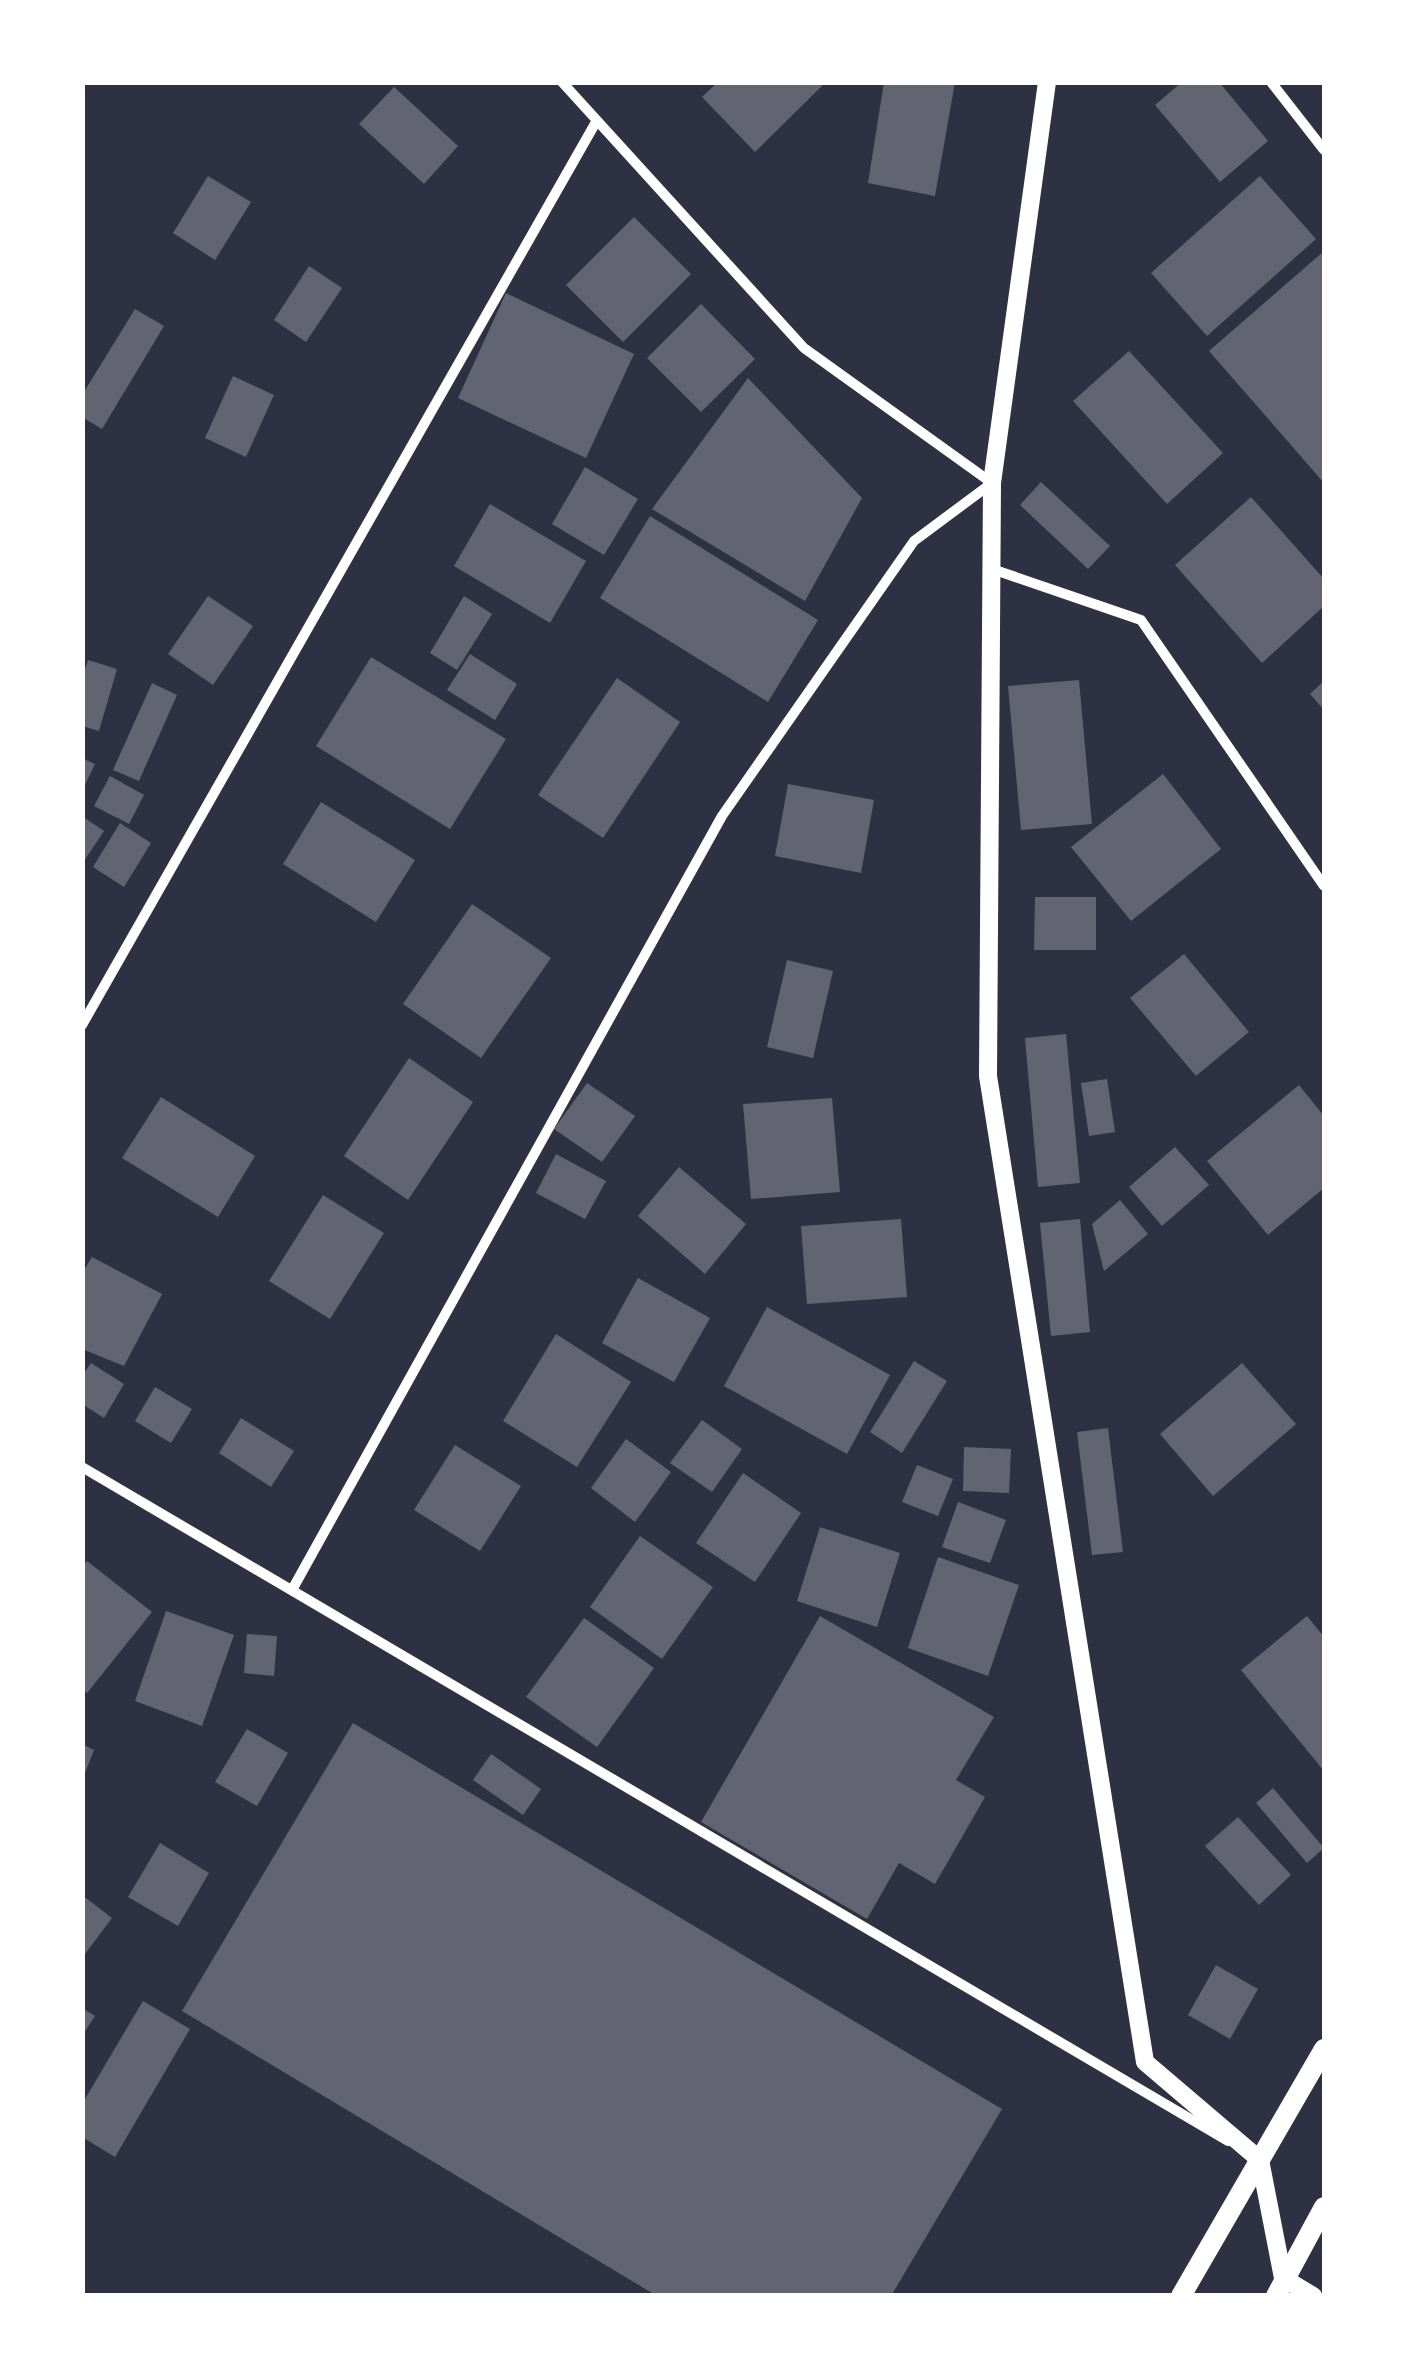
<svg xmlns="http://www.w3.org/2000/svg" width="1407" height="2378" font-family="'Titillium Web',sans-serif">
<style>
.building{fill:#626471}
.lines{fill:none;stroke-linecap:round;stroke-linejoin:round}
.minor{stroke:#fff;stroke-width:10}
.tertiary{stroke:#fff;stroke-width:18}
.secondary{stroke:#fff;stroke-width:20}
</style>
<rect width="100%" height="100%" fill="#2d3142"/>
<g class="building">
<path d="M718 82H826L755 152 702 97Z"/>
<path d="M884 82H955L935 196 868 183Z"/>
<path d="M1182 82H1219L1268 141 1220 182 1155 105Z"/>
<path d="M394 87 458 146 424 184 359 124Z"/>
<path d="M208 176 251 202 215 260 173 233Z"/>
<path d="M1260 176 1316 239 1207 336 1151 273Z"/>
<path d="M634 217 691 274 623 342 566 285Z"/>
<path d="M1324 251V483L1209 351Z"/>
<path d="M309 266 342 288 306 342 274 320Z"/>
<path d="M506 293 634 354 586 458 458 398Z"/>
<path d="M701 304 755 359 701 412 647 358Z"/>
<path d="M135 309 164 326 102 429 82 417V395Z"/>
<path d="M1129 351 1223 453 1167 504 1073 401Z"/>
<path d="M233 376 274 395 246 457 205 438Z"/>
<path d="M748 378 862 498 805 601 652 509Z"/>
<path d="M585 467 638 499 604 555 552 524Z"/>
<path d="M1041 482 1110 546 1088 569 1020 505Z"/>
<path d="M1251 497 1324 579V606L1262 663 1175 565Z"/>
<path d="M490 504 586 561 550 623 454 566Z"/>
<path d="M650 516 818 620 768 702 600 598Z"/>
<path d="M208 596 253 626 213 685 168 654Z"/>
<path d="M464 596 492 614 457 670 430 653Z"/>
<path d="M470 654 517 684 495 720 447 690Z"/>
<path d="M371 657 506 739 450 829 316 746Z"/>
<path d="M88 660 117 669 99 731 82 726V680Z"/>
<path d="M617 678 680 722 603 838 538 795Z"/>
<path d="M1079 680 1092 824 1021 830 1008 686Z"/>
<path d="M1324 681V710L1310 694Z"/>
<path d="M152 683 177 695 139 781 113 770Z"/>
<path d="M82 758 95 764 82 791Z"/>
<path d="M1163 774 1221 849 1131 921 1071 847Z"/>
<path d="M110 776 144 795 129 824 94 806Z"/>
<path d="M788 784 874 800 861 873 775 856Z"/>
<path d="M321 802 415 860 376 922 283 864Z"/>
<path d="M82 816 104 831 82 864Z"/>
<path d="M120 823 151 843 124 887 93 867Z"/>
<path d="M1035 897H1096V950H1034Z"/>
<path d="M472 904 551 958 481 1058 403 1004Z"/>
<path d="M1184 954 1249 1032 1196 1076 1130 998Z"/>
<path d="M787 960 833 971 813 1058 767 1047Z"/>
<path d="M1066 1034 1080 1183 1038 1187 1025 1038Z"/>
<path d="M409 1058 473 1102 408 1200 344 1156Z"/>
<path d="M1107 1079 1115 1132 1089 1136 1081 1083Z"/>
<path d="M587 1083 635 1116 602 1162 554 1129Z"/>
<path d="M1299 1085 1324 1116V1188L1268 1235 1207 1161Z"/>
<path d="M161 1097 255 1156 218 1217 122 1158Z"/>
<path d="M832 1098 840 1192 751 1199 743 1104Z"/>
<path d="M1175 1147 1209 1185 1162 1226 1129 1187Z"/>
<path d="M556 1154 606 1181 585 1219 536 1193Z"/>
<path d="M679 1167 746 1224 705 1274 638 1216Z"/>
<path d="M323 1195 384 1233 330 1319 269 1281Z"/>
<path d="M1120 1200 1148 1234 1104 1271 1092 1224Z"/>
<path d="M901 1219 907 1297 807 1304 801 1226Z"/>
<path d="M1080 1219 1090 1332 1051 1336 1040 1223Z"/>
<path d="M92 1257 162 1294 124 1366 82 1349V1273Z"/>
<path d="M638 1278 710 1318 674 1382 602 1343Z"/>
<path d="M767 1307 890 1375 847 1454 724 1386Z"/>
<path d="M556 1334 631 1382 577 1467 503 1421Z"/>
<path d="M914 1361 947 1381 902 1453 870 1432Z"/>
<path d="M91 1363 124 1384 104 1418 82 1404V1376Z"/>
<path d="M1242 1363 1296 1424 1213 1496 1160 1434Z"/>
<path d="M155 1387 192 1409 171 1443 135 1421Z"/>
<path d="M241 1418 294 1451 271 1487 219 1453Z"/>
<path d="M702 1420 742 1449 712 1492 670 1463Z"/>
<path d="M1108 1428 1123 1552 1092 1555 1077 1432Z"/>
<path d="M626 1439 671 1472 635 1522 591 1488Z"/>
<path d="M455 1445 521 1486 480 1551 414 1510Z"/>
<path d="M964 1447 1011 1449 1009 1493 963 1491Z"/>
<path d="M917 1465 953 1479 938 1516 902 1502Z"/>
<path d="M743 1473 801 1513 755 1582 696 1543Z"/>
<path d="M958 1502 1006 1520 990 1563 942 1547Z"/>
<path d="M820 1527 900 1553 877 1627 797 1601Z"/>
<path d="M640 1536 713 1587 662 1659 590 1607Z"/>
<path d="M938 1557 1019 1585 988 1676 908 1648Z"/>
<path d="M87 1561 152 1612 87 1693 82 1689V1567Z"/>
<path d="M166 1611 234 1635 202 1726 135 1701Z"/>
<path d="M820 1616 994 1717 956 1780 985 1797 935 1884 899 1863 867 1919 701 1822Z"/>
<path d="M1307 1616 1324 1637V1771L1241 1670Z"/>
<path d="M584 1618 654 1668 597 1747 526 1697Z"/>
<path d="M247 1634 277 1636 274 1676 244 1673Z"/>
<path d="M353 1723 1002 2109 891 2296H657L182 2011Z"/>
<path d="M247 1729 288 1753 257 1806 215 1782Z"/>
<path d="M82 1744 94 1750 83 1778H82Z"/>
<path d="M491 1754 541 1789 523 1815 473 1780Z"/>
<path d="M1273 1788 1324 1848 1307 1863 1256 1803Z"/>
<path d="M1238 1817 1291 1875 1259 1905 1205 1846Z"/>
<path d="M160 1843 209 1873 178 1926 128 1897Z"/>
<path d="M82 1895 112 1918 82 1958Z"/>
<path d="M1216 1965 1258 1989 1230 2039 1188 2015Z"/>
<path d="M143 2001 190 2029 115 2157 82 2137V2104Z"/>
<path d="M82 2008 95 2016 82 2036Z"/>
</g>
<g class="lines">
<g class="minor">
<path d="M1271 82 1324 150"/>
<path d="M992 569 1141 620 1324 886"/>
<path d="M82 1025 596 122"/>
<path d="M82 1467 1228 2141"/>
<path d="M292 1590 722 816 914 541 992 483 804 348 562 82"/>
</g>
<path class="tertiary" d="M1047 82 992 483 988 1076 1145 2062 1260 2160 1283 2278 1313 2296"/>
<g class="secondary">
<path d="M1181 2296 1324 2049"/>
<path d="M1276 2296 1324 2207"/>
</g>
</g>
<rect width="1407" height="2378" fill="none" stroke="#ffffff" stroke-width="170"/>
</svg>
